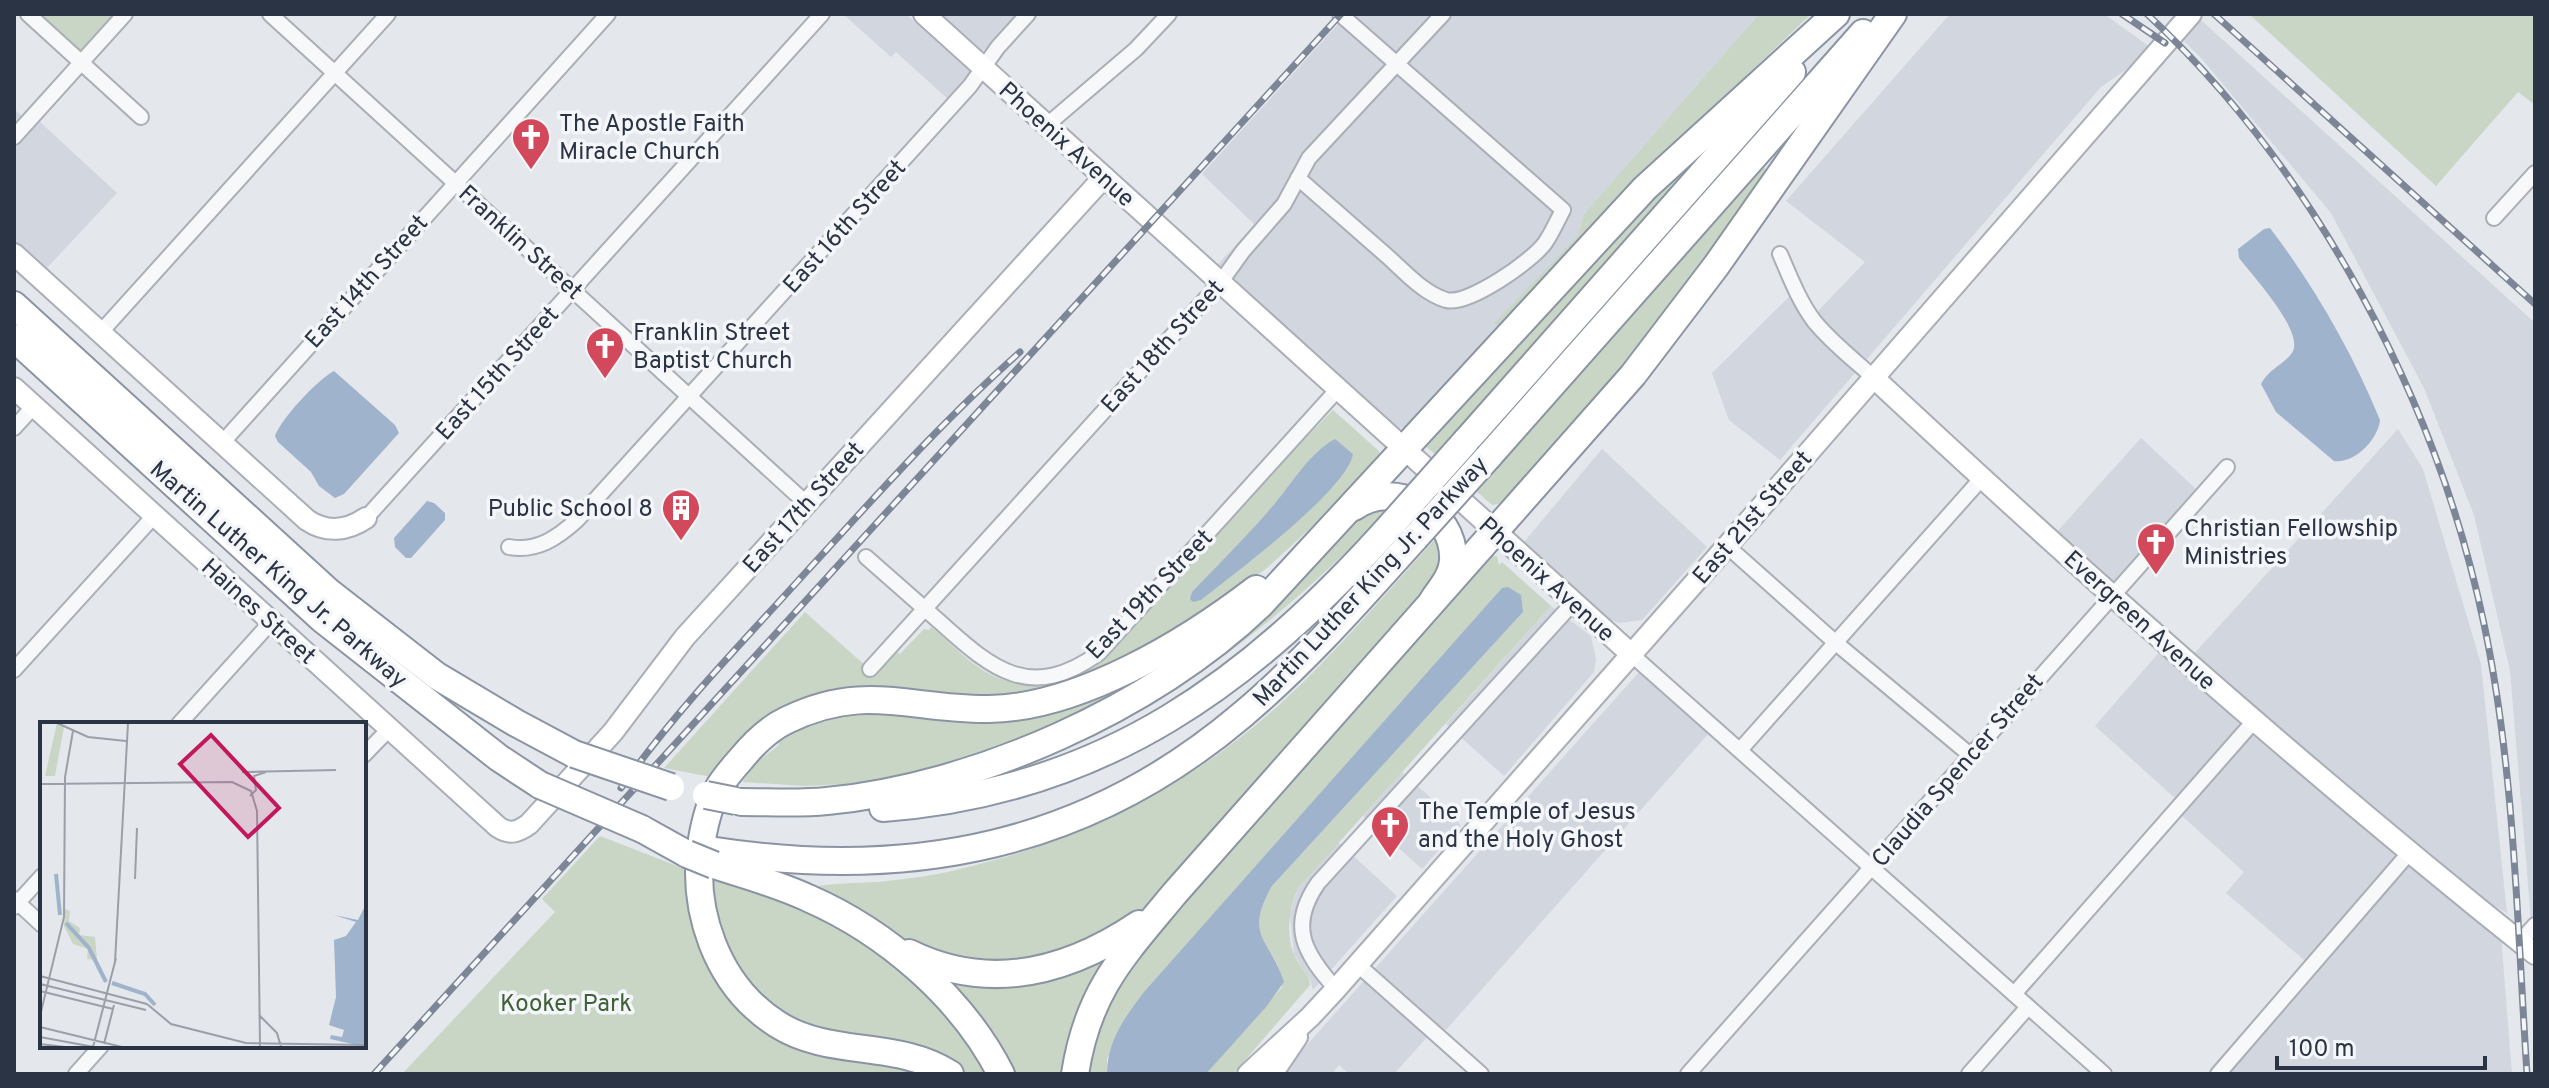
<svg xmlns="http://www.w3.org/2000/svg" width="2549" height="1088" font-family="Overpass,sans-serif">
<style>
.built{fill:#d2d6de}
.green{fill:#c9d6c5}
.water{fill:#9fb4cc}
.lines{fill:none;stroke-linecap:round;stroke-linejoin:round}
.street-casing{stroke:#a9aeb7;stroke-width:18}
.secondary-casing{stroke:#a9aeb7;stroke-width:24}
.highway-casing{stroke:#8b94a3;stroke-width:30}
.street{stroke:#f7f8fa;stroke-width:14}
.secondary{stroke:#fff;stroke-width:20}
.highway{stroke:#fff;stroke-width:26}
.rail-casing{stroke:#7d8696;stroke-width:7}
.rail{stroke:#f4f6f9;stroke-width:4;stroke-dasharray:12;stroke-linecap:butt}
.highway-bridge-casing{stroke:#8b94a3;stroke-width:30;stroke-linecap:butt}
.highway-bridge{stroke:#fff;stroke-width:26}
.labels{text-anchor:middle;stroke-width:7;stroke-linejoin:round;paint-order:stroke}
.poi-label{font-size:24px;fill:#2b3445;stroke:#f4f6f9;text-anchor:start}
.street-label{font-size:24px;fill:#2b3445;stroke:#f4f6f9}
.park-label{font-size:24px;fill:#3f6138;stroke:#f4f6f9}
.inset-river{fill:none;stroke:#9fb4cc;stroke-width:4}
.inset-road{fill:none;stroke:#9a9fa9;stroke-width:2}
.view{fill:#c2185b;fill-opacity:0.15;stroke:#c2185b;stroke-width:4}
.inset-edge{fill:none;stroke:#2b3445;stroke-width:4}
</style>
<rect width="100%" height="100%" fill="#e4e7ec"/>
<g class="built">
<path d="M843 14H906L972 74 949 100 896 52 891 57Z"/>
<path d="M941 14H1017L982 52Z"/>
<path d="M1347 14H1759L1584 214 1578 235 1494 323 1504 332 1413 426 1397 428 1218 264 1255 225 1202 174Z"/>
<path d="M1950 14H2104L2150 47 2134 64 2101 87 1780 460 1729 420 1712 373 1801 285 1816 313 1865 262 1786 201Z"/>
<path d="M2201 20 2535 323V930L2531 920 2510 671 2474 515 2424 388 2331 213 2202 59 2184 41Z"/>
<path d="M14 109 34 127 39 121 117 193 44 271 14 244Z"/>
<path d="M2398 429 2423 469 2481 664 2507 913 2477 897 2192 656Z"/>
<path d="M2141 438 2197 490 2111 585 2055 534Z"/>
<path d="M1602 449 1707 547 1642 620 1619 623 1609 619 1524 542Z"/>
<path d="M1551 606 1591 636 1596 659 1594 672 1504 776 1446 724Z"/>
<path d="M2161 650 2396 855 2501 936 2512 1074H2229L2318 972 2226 893 2244 872 2181 815 2186 808 2095 726Z"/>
<path d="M1640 671 1709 733 1445 1031 1437 1026 1394 1074H1349L1339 1065 1332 1074H1281Z"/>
<path d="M1402 772 1461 825 1422 869 1363 816Z"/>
<path d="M1338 842 1397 896 1313 990 1310 979 1294 955 1290 915 1298 888Z"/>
</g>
<g class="green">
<path d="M40 14H115L81 52Z"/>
<path d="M1759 14H1811L1654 164 1504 332 1494 323 1578 235 1584 214Z"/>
<path d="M2249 14H2535V105L2518 92 2436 186Z"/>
<path d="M1775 76 1436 455 1425 446 1608 243Z"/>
<path d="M1764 167 1768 175 1679 304 1504 503 1492 505 1476 491Z"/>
<path d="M1333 410 1379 451V459L1374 469 1369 465 1317 522 1267 568 1187 627 1113 668 1000 702 843 694 717 778 664 768 805 612 876 675 897 652 900 654 924 629 929 630 931 627C946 639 959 653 974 664 1017 697 1063 686 1104 659L1287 457Z"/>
<path d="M1394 504C1310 591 1220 670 1111 725L1356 517Z"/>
<path d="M1437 537C1443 554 1441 566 1435 582L1140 916 1110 938 1004 968 913 949 811 887C833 883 856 883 878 882 908 879 939 875 968 867 1085 839 1189 786 1278 706 1335 654 1385 594 1437 537Z"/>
<path d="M1488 556H1497L1499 565 1502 562 1551 606 1298 888C1289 910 1285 935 1295 957 1300 968 1310 973 1310 985L1233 1074H1206L1282 987C1282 943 1237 947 1272 886L1523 612 1502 588 1107 1058V1074H1082L1109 989Z"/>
<path d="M1201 641 1118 695 1008 748 892 779 865 783 806 786 742 782 757 762 779 745 775 738 835 709 984 716Z"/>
<path d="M600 836 690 871 745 1003 937 1074H402L555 912 542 899Z"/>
<path d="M712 878 842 925 920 977 997 1074H967L957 1067 808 1030 754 992 716 931Z"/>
<path d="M1109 953 1069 1074H1012L945 982 949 975Z"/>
</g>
<g class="water">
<path d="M2270 228C2315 287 2352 352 2380 420 2378 440 2354 464 2334 461L2276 412 2261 384C2268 370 2283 365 2292 353 2306 333 2252 275 2239 258L2238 249 2264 229Z"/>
<path d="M334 371 395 425 399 433 344 494 335 498 319 486 311 472 278 442 275 436C281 419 318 379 334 371Z"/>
<path d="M1335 439 1353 454C1347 490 1234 574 1201 600L1193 602 1190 599 1192 592C1219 564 1247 536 1272 507 1291 485 1309 453 1335 439Z"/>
<path d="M427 501 434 503 445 513V520L411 558H406L395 547 394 538Z"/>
<path d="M1508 587 1521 595 1523 612 1272 886C1243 937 1270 938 1284 982L1266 1007 1206 1074H1107C1107 1041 1125 1017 1144 992L1502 588Z"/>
</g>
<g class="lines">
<defs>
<g id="street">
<path d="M28 14 141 117"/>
<path d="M270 14 807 504"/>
<path d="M1047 125 1136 49 1169 14"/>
<path d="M14 137 125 14"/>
<path d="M1298 178C1328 204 1357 230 1387 256 1404 271 1423 293 1446 300 1468 306 1532 261 1545 243 1552 233 1557 221 1563 210L1340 14"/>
<path d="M2494 218 2535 173"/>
<path d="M1780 254C1790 277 1799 301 1814 321 1831 342 1853 359 1873 377"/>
<path d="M100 333 388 14"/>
<path d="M14 428 34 406"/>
<path d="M222 443 608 14"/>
<path d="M366 518 822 14"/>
<path d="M1727 546 1836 643 1969 754"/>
<path d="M509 547C537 552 557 538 577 520L970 86 998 47 1028 14"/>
<path d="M866 557C891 579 916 601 941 623 993 670 1031 702 1099 653L1338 389"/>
<path d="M1631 654 2104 1074"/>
<path d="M870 669 1220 283 1243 251 1284 204 1309 158 1443 14"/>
<path d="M14 670 154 516"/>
<path d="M179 724 271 622"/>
<path d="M1740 750 1982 478"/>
<path d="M364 755 389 729"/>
<path d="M14 899 42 925"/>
<path d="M14 907 42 876"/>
<path d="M2520 942 2535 925"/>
<path d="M1357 964 1481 1074"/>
<path d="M1336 989C1304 953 1288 926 1318 883L1573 603"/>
<path d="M2014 994 2254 721"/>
<path d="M76 1074 101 1046"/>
<path d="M1688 1074 2227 467"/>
<path d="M1969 1074 2028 1007"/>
<path d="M2218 1074 2409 853"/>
</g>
<g id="secondary">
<path d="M924 14 1631 654"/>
<path d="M14 254 307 520C326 533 347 531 366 518"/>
<path d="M1873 377C2087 577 2306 771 2535 954"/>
<path d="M14 388 498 827C510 835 518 832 529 824L613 732 685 637 1104 177"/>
<path d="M1248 1074 1310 1017 1336 989 1727 546 2191 14"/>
<path d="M1272 1074 1297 1037"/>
</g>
<g id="highway">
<path d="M14 305 329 592 437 676 516 723 574 754"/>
<path d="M14 338 322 619 499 758 540 785"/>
<path d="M1466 441 1792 72"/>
<path d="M1489 456 1863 33"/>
<path d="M1354 507C1394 478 1456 511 1453 561 1452 576 1441 588 1433 600"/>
<path d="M741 802C770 802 799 804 827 801 975 787 1153 708 1260 605L1645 188 1836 14"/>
<path d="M883 808C1104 792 1253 681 1395 521"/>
<path d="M642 829 687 854"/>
<path d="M716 851C912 881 1088 846 1242 715 1305 662 1360 599 1415 538"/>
<path d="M714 865C745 875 778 884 808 898 886 932 962 997 1001 1074"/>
<path d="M909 953C990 993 1068 972 1139 924"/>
<path d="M950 1074C898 1040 830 1058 777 1024 716 985 690 908 702 839 705 822 710 802 719 787 725 777 733 768 741 759 754 743 768 729 787 720 865 682 910 710 989 709 1079 708 1187 642 1256 589"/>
<path d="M1075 1074C1088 990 1123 956 1175 893L1633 375 1716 266 1893 14"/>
</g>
</defs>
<use href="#street" class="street-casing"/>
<use href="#secondary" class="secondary-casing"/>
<use href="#highway" class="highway-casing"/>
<use href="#street" class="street"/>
<use href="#secondary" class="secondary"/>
<use href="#highway" class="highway"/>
<defs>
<g id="rail">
<path d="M2122 14 2165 43"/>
<path d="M2147 14C2315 170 2437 400 2484 624 2515 771 2517 924 2527 1074"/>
<path d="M2214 14 2535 304"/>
<path d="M621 788C676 710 743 642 807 571 876 496 943 420 1020 352"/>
<path d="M374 1074 1341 14"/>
</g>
</defs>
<use href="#rail" class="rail-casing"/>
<use href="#rail" class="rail"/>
<defs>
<g id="highway-bridge">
<path d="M1395 521 1466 441"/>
<path d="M1415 538 1489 456"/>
<path d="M574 754 671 787"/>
<path d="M540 785 642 829"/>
<path d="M706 795 736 801"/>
<path d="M687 854 714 865"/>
</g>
</defs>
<use href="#highway-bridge" class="highway-bridge-casing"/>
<use href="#highway-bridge" class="highway-bridge"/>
</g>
<defs>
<symbol id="church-pin" viewBox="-11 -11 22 30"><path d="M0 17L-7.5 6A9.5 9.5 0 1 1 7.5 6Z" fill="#d1495b" stroke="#f4f6f9"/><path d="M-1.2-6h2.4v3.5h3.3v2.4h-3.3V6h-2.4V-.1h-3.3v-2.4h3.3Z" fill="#fff"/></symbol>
<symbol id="building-pin" viewBox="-11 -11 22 30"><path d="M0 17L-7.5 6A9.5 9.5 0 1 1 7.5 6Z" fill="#d1495b" stroke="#f4f6f9"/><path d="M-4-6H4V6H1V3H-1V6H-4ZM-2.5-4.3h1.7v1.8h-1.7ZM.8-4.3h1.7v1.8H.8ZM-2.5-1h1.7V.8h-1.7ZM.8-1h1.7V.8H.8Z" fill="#fff"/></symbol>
</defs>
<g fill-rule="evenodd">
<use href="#church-pin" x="509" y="115" width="44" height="60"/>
<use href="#church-pin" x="583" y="324" width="44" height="60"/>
<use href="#building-pin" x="659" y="486" width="44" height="60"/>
<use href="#church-pin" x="2134" y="520" width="44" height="60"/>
<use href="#church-pin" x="1368" y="803" width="44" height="60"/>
</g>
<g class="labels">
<g class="poi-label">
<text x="559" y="131">The Apostle Faith<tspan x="559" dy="28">Miracle Church</tspan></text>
<text x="633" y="340">Franklin Street<tspan x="633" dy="28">Baptist Church</tspan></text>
<text x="653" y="516" text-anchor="end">Public School 8</text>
<text x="2184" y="536">Christian Fellowship<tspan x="2184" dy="28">Ministries</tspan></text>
<text x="1418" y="819">The Temple of Jesus<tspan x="1418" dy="28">and the Holy Ghost</tspan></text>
</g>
<g class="street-label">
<text transform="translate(1067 144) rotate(42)" y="8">Phoenix Avenue</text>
<text transform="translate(844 226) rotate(-48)" y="8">East 16th Street</text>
<text transform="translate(521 242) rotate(42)" y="8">Franklin Street</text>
<text transform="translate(366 281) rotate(-48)" y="8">East 14th Street</text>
<text transform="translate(1162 346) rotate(-48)" y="8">East 18th Street</text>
<text transform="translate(497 373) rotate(-48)" y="8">East 15th Street</text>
<text transform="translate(803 507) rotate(-48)" y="8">East 17th Street</text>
<text transform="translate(1752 517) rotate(-49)" y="8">East 21st Street</text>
<text transform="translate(279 574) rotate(41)" y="8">Martin Luther King Jr. Parkway</text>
<text transform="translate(1547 579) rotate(42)" y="8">Phoenix Avenue</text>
<text transform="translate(1370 581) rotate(-47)" y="8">Martin Luther King Jr. Parkway</text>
<text transform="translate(1149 594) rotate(-46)" y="8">East 19th Street</text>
<text transform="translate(259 611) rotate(42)" y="8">Haines Street</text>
<text transform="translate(2140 620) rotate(42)" y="8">Evergreen Avenue</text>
<text transform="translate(1957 770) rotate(-49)" y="8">Claudia Spencer Street</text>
</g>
<g class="park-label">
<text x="566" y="1011">Kooker Park</text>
</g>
</g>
<g transform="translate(40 722)">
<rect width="326" height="326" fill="#e4e7ec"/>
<path d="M17 1 24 5 15 54H5ZM25 187 30 189 29 199 40 206 39 213 55 215 57 238 47 237 48 227 33 222 24 204Z" fill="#c9d6c5"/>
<path d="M326 182V325L290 317 291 313 302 315 304 308 289 303 296 275 294 218 306 214 316 200 294 193 318 198Z" fill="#9fb4cc"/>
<path class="inset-river" d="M16 152 20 193M26 201 49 226 66 260M72 261 105 272 115 283"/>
<path class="inset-road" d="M17 1 48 15 86 19M202 50 296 48M0 62 192 60 211 69 217 89 220 325M210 74 216 68 214 54 226 50M95 157 97 106M75 240 88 1M0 254 107 282M0 262 106 288M0 269 73 287M107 282 131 302 206 321 326 323M219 293 237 311 241 325M0 294 24 195 25 55 33 9M0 305 82 325M0 315 54 325M0 322 25 325M64 322 74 283M53 325 76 236"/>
<path class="view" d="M171 13 239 86 208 115 140 42Z"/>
<rect width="326" height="326" class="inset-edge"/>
</g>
<rect width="2549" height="1088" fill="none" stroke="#2b3445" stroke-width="32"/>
<path d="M2277 1056v12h208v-12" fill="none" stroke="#2b3445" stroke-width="4"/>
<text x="2289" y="1056" font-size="24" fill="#2b3445" stroke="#f4f6f9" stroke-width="6" paint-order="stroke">100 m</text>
</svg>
